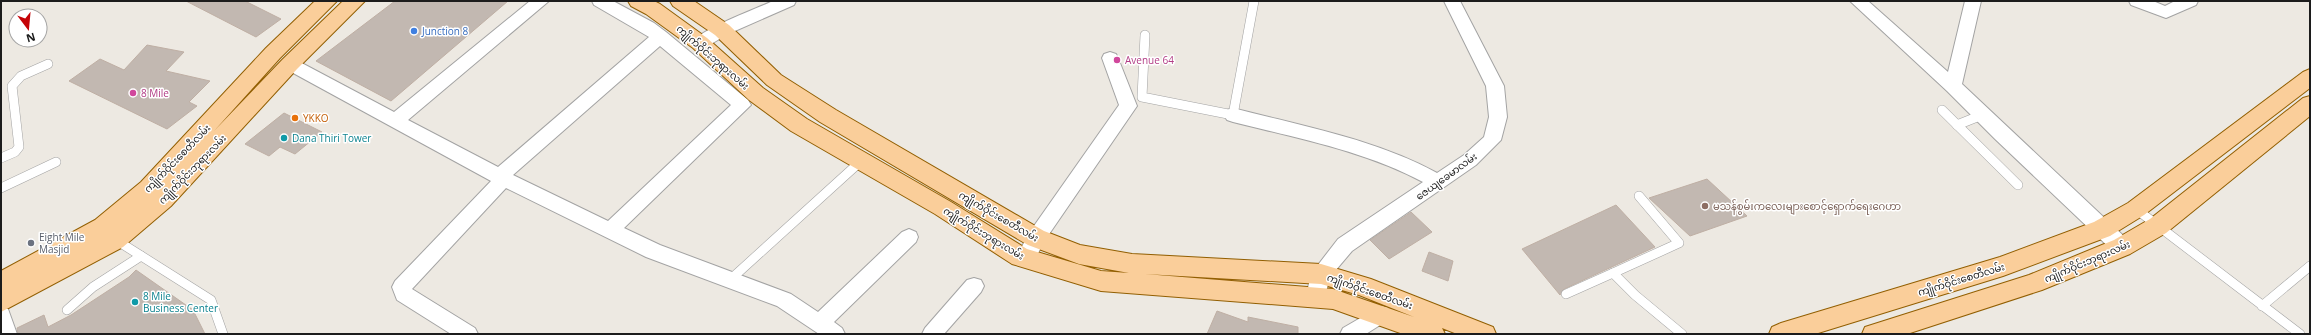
<svg xmlns="http://www.w3.org/2000/svg" width="2311" height="335" font-family="'Open Sans','Noto Sans Myanmar',sans-serif">
<style>
.building{fill:#c2b8b1;stroke:#bfafa4}
.lines{fill:none;stroke-linecap:round;stroke-linejoin:round}
.service-casing{stroke:#a3a3a3;stroke-width:10}
.minor-casing{stroke:#a3a3a3;stroke-width:2}
.primary-casing{stroke:#925f02;stroke-width:2}
.service{stroke:#fff;stroke-width:9}
.minor{fill:#fff;fill-rule:evenodd}
.primary{fill:#face9a;fill-rule:evenodd}
.shop-dot{fill:#3f7fe0;stroke:#fff;stroke-width:1.5}
.hotel-dot{fill:#d1479c;stroke:#fff;stroke-width:1.5}
.food-dot{fill:#e8710a;stroke:#fff;stroke-width:1.5}
.culture-dot{fill:#0f9aa8;stroke:#fff;stroke-width:1.5}
.education-dot{fill:#8d6e63;stroke:#fff;stroke-width:1.5}
.worship-dot{fill:#6b7280;stroke:#fff;stroke-width:1.5}
.labels{text-anchor:middle;stroke-width:3;stroke-linejoin:round;paint-order:stroke}
.shop-label{font-size:10px;fill:#366cbe;stroke:#fff;text-anchor:start}
.street-label{font-size:10px;fill:#1c1c1c;stroke:#fff}
.hotel-label{font-size:10px;fill:#b23c85;stroke:#fff;text-anchor:start}
.food-label{font-size:10px;fill:#c56008;stroke:#fff;text-anchor:start}
.culture-label{font-size:10px;fill:#0d838f;stroke:#fff;text-anchor:start}
.education-label{font-size:10px;fill:#785e54;stroke:#fff;text-anchor:start}
.worship-label{font-size:10px;fill:#5b616d;stroke:#fff;text-anchor:start}
</style>
<rect width="100%" height="100%" fill="#ede9e2"/>
<g class="building">
<path d="M186 1H245L281 19 256 37Z"/>
<path d="M395 1H508L391 101 316 61Z"/>
<path d="M147 45 184 52 166 71 210 81 189 102 197 106 167 129 69 81 100 59 124 70Z"/>
<path d="M284 113 322 132 295 154 280 147 269 156 245 144Z"/>
<path d="M1707 179 1747 216 1690 236 1649 198Z"/>
<path d="M1616 205 1655 247 1564 289 1560 295 1522 249Z"/>
<path d="M1411 212 1432 232 1389 259 1370 240Z"/>
<path d="M1429 252 1453 261 1448 281 1422 271Z"/>
<path d="M136 270 193 310 205 334H18L17 328 44 315 48 327 71 315 129 277Z"/>
<path d="M1217 311 1248 322V317L1298 327V334H1207Z"/>
</g>
<g class="lines">
<defs>
<g id="service">
<path d="M1145 35 1142 97 1233 115 1254 1"/>
<path d="M1942 110 2018 185"/>
<path d="M1957 125 1982 115"/>
<path d="M1 158 15 152 19 147 12 86 21 76 48 64"/>
<path d="M1 188 56 162"/>
<path d="M1639 196 1679 243 1613 273 1635 295 1682 334"/>
<path d="M2136 209 2300 334"/>
<path d="M116 240 211 300 223 334"/>
<path d="M731 279 861 161"/>
<path d="M1566 294 1613 273"/>
<path d="M2262 306 2310 266"/>
<path d="M67 310 93 287 141 256"/>
</g>
<g id="minor">
<path d="M530 1H549L408 120 498 167 649 37 594 5 592 1H613L654 23 666 32 748 100 751 105 624 228 660 245 791 294 818 312 902 232 909 229 916 232 918 237 916 242 834 322 842 328 845 334H819L777 306 646 257 506 188 412 289 475 328 478 334H451L397 300 392 287 395 281 491 181 284 68 282 64 284 60 290 58 296 60 394 112ZM660 46 731 105 608 221 513 175Z"/>
<path d="M773 1H796L794 5 728 34 706 47 700 49 694 47 692 43C700 29 756 9 773 1Z"/>
<path d="M1444 1H1460L1504 86 1507 117 1501 140 1476 165 1352 251 1330 277 1323 303 1316 305 1309 303 1306 297 1311 274 1338 239 1423 182C1365 151 1297 138 1233 122L1227 120 1224 115 1227 110 1233 108C1301 126 1375 139 1437 173L1464 155 1484 137 1489 117 1486 86Z"/>
<path d="M1850 1H1868L1948 72 1965 1H1981L1962 84 2129 241 2131 247 2129 253 2122 255 2115 253 1995 139 1947 91Z"/>
<path d="M2129 1H2153L2165 6 2175 1H2198L2196 5 2166 18 2131 5Z"/>
<path d="M1110 52 1116 54 1118 58 1137 106 1043 243 1033 264 1026 266 1019 264 1016 258 1029 233 1119 105 1102 58 1104 54Z"/>
<path d="M974 278 981 280 984 286 981 292 944 334H922L925 328 967 280Z"/>
<path d="M1381 306 1388 308 1391 314 1388 320 1366 334H1340L1343 328Z"/>
<path d="M1 307 8 309 17 334H1Z"/>
</g>
<g id="primary">
<path d="M315 1H337L280 58 214 131 283 59 343 1H365L297 69 171 206 123 247 1 312V271L95 220 141 182 266 48Z"/>
<path d="M628 1H654L660 4 707 38 763 88 807 119 951 202 1027 249 1101 271 1129 273 1079 264 1028 245 820 122 767 85 715 35 673 6 670 1H694L729 25 781 75 836 110 1044 231 1080 245 1132 254 1321 264 1371 279 1493 327 1496 334H1457L1442 328 1445 334H1403L1333 309 1101 291 1012 264 935 214 791 131 749 100 693 48 646 14 631 6ZM1145 274 1321 284 1359 295 1414 317 1333 289Z"/>
<path d="M2310 69V88L2144 215 2110 236 2003 276 1815 334H1769L1772 327 1781 323 2000 257 2094 222 2128 203 2303 72Z"/>
<path d="M2310 96V116L2166 233 2130 254 2042 290 1907 334H1862L1865 327 2029 275 2114 240 2150 219 2303 98Z"/>
</g>
</defs>
<use href="#service" class="service-casing"/>
<use href="#minor" class="minor-casing"/>
<use href="#primary" class="primary-casing"/>
<use href="#service" class="service"/>
<use href="#minor" class="minor"/>
<use href="#primary" class="primary"/>
</g>
<circle class="shop-dot" cx="414" cy="31" r="4"/>
<g class="hotel-dot">
<circle cx="1117" cy="60" r="4"/>
<circle cx="133" cy="93" r="4"/>
</g>
<circle class="food-dot" cx="295" cy="118" r="4"/>
<g class="culture-dot">
<circle cx="284" cy="138" r="4"/>
<circle cx="135" cy="302" r="4"/>
</g>
<circle class="education-dot" cx="1705" cy="206" r="4"/>
<circle class="worship-dot" cx="31" cy="243" r="4"/>
<g class="labels">
<g class="shop-label">
<text x="422" y="35">Junction 8</text>
</g>
<g class="street-label">
<text transform="translate(713 57) rotate(41)" y="4">ကျိုက်ဝိုင်းဘုရားလမ်း</text>
<text transform="translate(177 158) rotate(-46)" y="4">ကျိုက်ဝိုင်းစေတီလမ်း</text>
<text transform="translate(192 169) rotate(-46)" y="4">ကျိုက်ဝိုင်းဘုရားလမ်း</text>
<text transform="translate(1446 176) rotate(-36)" y="4">ဇေယျခေမာလမ်း</text>
<text transform="translate(999 216) rotate(30)" y="4">ကျိုက်ဝိုင်းစေတီလမ်း</text>
<text transform="translate(984 233) rotate(31)" y="4">ကျိုက်ဝိုင်းဘုရားလမ်း</text>
<text transform="translate(2087 261) rotate(-23)" y="4">ကျိုက်ဝိုင်းဘုရားလမ်း</text>
<text transform="translate(1961 279) rotate(-17)" y="4">ကျိုက်ဝိုင်းစေတီလမ်း</text>
<text transform="translate(1370 291) rotate(19)" y="4">ကျိုက်ဝိုင်းစေတီလမ်း</text>
</g>
<g class="hotel-label">
<text x="1125" y="64">Avenue 64</text>
<text x="141" y="97">8 Mile</text>
</g>
<g class="food-label">
<text x="303" y="122">YKKO</text>
</g>
<g class="culture-label">
<text x="292" y="142">Dana Thiri Tower</text>
<text x="143" y="300">8 Mile<tspan x="143" dy="12">Business Center</tspan></text>
</g>
<g class="education-label">
<text x="1713" y="210">မသန်စွမ်းကလေးများစောင့်ရှောက်ရေးဂေဟာ</text>
</g>
<g class="worship-label">
<text x="39" y="241">Eight Mile<tspan x="39" dy="12">Masjid</tspan></text>
</g>
</g>
<rect width="2311" height="335" fill="none" stroke="#1c1c1c" stroke-width="4"/>
<g transform="translate(28 28) rotate(164)"><circle r="19" fill="#ffffff" stroke="#a4a4a4"/>
<path d="M0-3L7 15L0 10L-7 15Z" fill="#c50307"/>
<text y="-6" font-size="11" font-weight="bold" text-anchor="middle" fill="#1c1c1c">N</text>
</g>
</svg>
